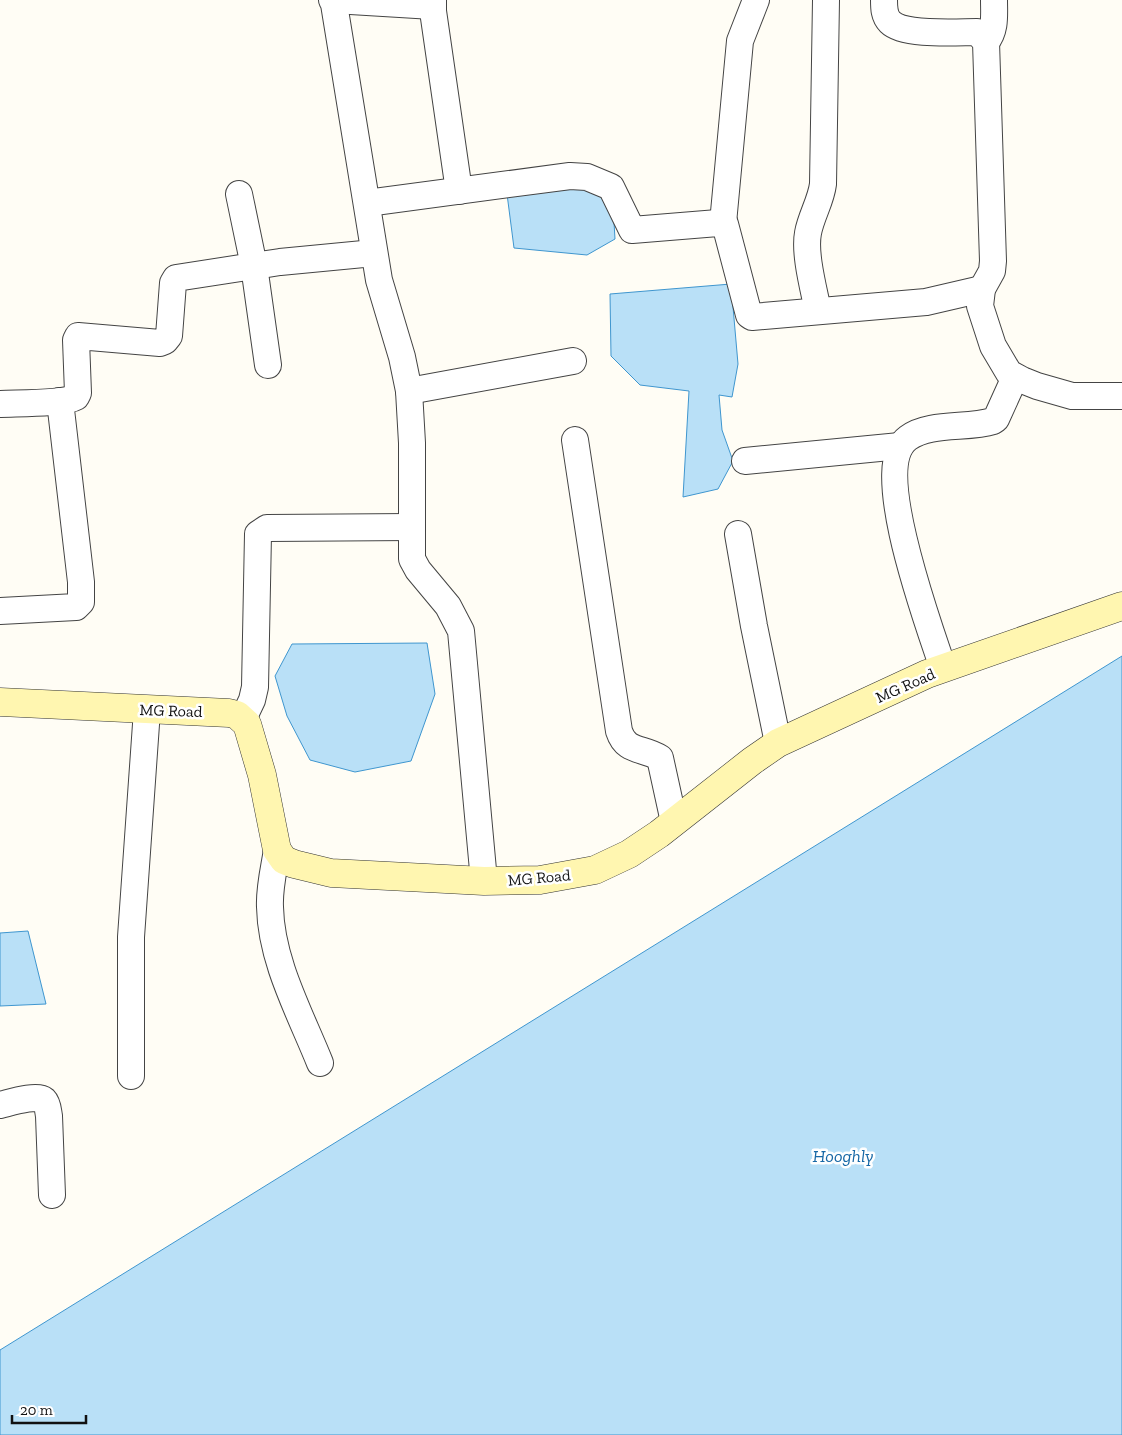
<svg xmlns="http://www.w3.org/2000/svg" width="1122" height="1435" font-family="'Zilla Slab',serif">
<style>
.water{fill:#b9e0f7;stroke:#3f96cf}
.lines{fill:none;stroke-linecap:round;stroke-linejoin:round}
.street-casing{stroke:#444;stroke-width:28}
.secondary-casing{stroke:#333;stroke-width:29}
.street{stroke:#fff;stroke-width:26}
.secondary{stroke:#fff6b0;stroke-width:28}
.labels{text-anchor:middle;stroke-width:5;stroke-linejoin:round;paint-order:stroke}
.street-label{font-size:16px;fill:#111;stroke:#fff}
.water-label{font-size:18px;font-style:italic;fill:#1768a6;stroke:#fff}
</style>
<rect width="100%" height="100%" fill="#fffdf5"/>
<g class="water">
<path d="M586 183 613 206 615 239 587 255 514 248 507 194Z"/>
<path d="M731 284 738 364 732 397 719 395 722 430 733 461 718 489 683 497 689 391 640 385 611 356 610 294Z"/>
<path d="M427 643 435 694 411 761 355 772 310 760 287 716 275 676 292 644Z"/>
<path d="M1122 656V1435H0V1350Z"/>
<path d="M28 931 46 1004 0 1006V933Z"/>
</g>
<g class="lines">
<defs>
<g id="street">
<path d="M332 0 334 4 379 280 402 357 409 391 412 443V559L418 570 448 606 461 631 484 881"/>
<path d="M334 0 433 6"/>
<path d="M433 0V11L459 191"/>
<path d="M884 0C884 8 884 16 890 22 904 36 957 32 977 32L986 42 993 261 992 271 982 289 980 306 993 346 1009 373 1022 380 1037 386 1072 396H1122"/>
<path d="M986 42C996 30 994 15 994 0"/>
<path d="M239 194 254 266 268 365"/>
<path d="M367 203 570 176 587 177 611 187 632 230 718 223 725 224 749 315 752 317 926 302 982 289"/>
<path d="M723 223 740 41 756 0"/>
<path d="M818 311C814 290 804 254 808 233 811 216 821 201 823 184L826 0"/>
<path d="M409 391 573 361"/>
<path d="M0 404C16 403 64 404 76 397L78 393 76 340 78 336 160 343 165 341 169 336 173 283 176 278 280 262 374 253"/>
<path d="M575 440 619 731C626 753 643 747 660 758L674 822"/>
<path d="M745 461 900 446"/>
<path d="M738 534 754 626 778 743"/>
<path d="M0 611 76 607 81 602V582L60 401"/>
<path d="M943 668C930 628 869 466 908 438 930 422 967 429 993 421L996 419 1015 377"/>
<path d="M243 719 252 700 255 687 258 534 267 528 412 527"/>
<path d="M277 850C274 869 269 888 270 907 271 961 300 1013 320 1063"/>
<path d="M131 1076V937L147 710"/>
<path d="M0 1105C9 1103 37 1094 44 1100 48 1104 48 1111 49 1116L52 1195"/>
</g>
<path id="secondary" d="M0 702 229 713 237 715 247 724 262 775 277 850 284 860 294 864 331 873 484 881 540 880 595 870 629 854 659 834 752 761 778 743 927 674 1122 606"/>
</defs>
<use href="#street" class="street-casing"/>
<use href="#secondary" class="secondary-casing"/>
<use href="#street" class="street"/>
<use href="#secondary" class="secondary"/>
</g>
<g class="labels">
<g class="street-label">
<text transform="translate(905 685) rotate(-24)" y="6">MG Road</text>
<text transform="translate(171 710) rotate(2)" y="6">MG Road</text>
<text transform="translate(539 877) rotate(-5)" y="6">MG Road</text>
</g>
<g class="water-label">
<text x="843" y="1162">Hooghly</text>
</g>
</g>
<path d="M12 1415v8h74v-8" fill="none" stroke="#111111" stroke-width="2.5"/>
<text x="20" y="1415" font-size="15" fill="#111111" stroke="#ffffff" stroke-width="4" paint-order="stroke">20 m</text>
</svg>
